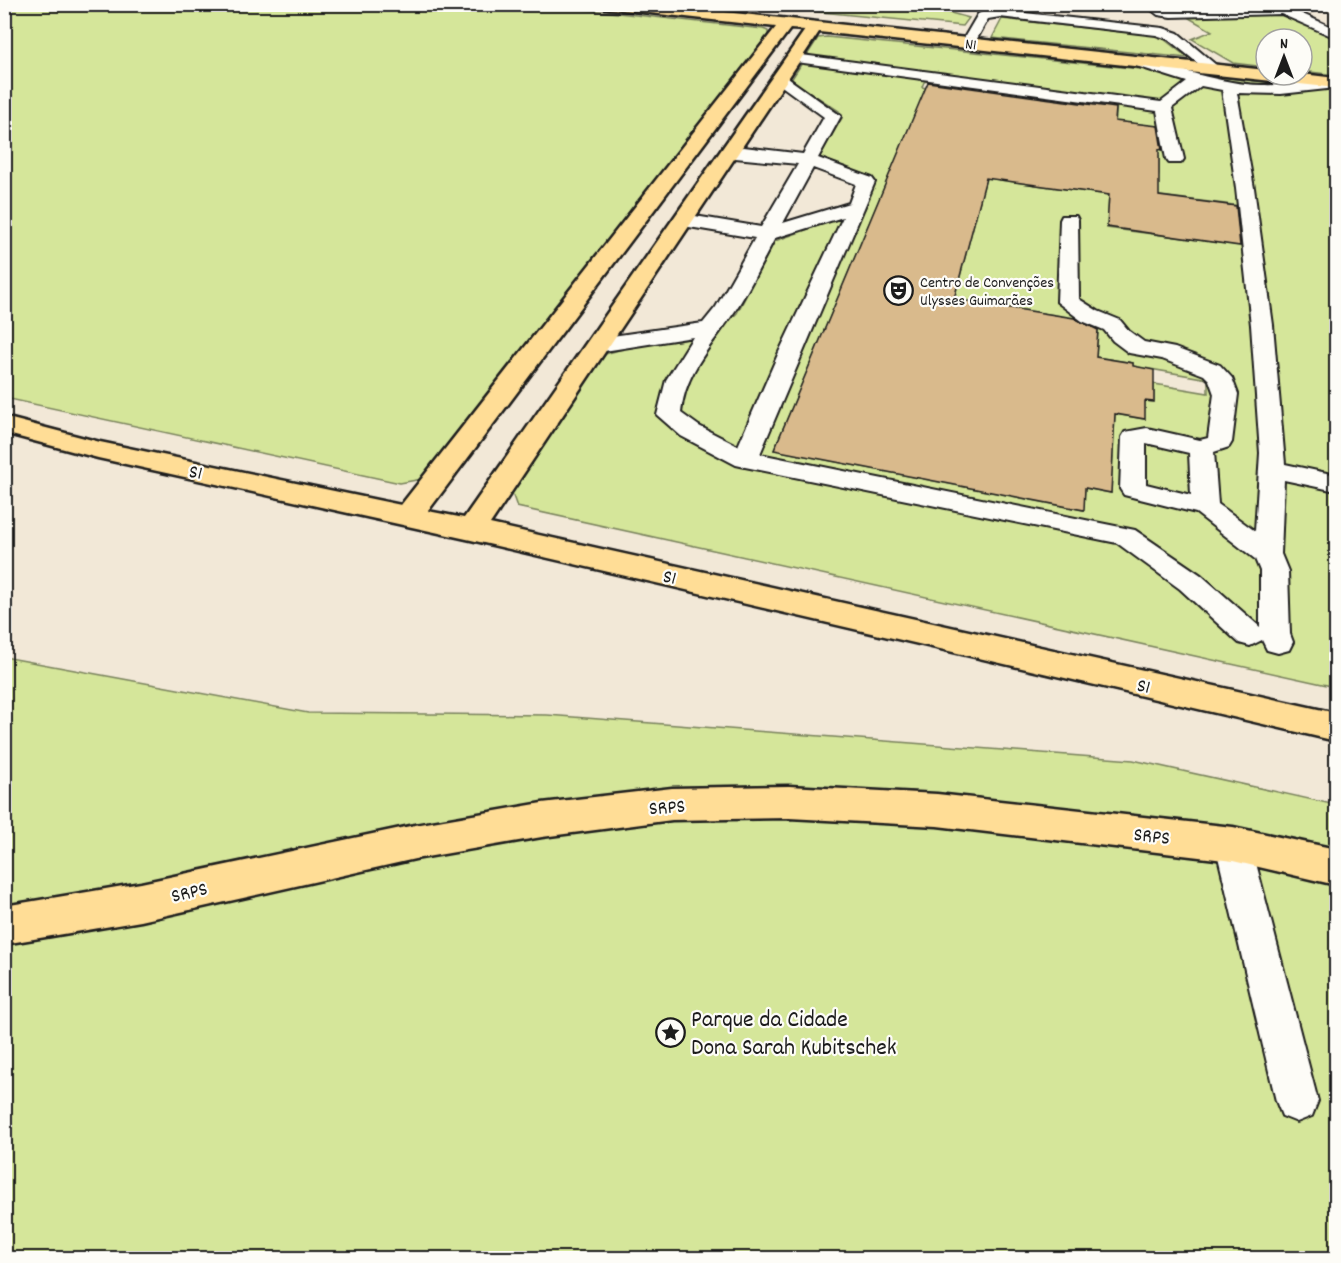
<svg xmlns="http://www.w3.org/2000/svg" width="1341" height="1263" font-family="Dekko,sans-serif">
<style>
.green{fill:#d5e69a;stroke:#78815b;stroke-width:1.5;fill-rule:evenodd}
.building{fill:#d9ba8c;stroke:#1c1c1c;stroke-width:1.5}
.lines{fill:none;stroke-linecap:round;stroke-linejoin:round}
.minor-casing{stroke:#1c1c1c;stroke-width:4}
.major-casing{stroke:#1c1c1c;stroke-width:5}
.highway-casing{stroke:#1c1c1c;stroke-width:5}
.minor{fill:#fdfcf7;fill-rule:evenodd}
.major{fill:#ffdd96;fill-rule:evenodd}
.highway{fill:#ffdd96;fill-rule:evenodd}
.labels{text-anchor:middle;stroke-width:4.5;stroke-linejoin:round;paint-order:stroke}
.far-street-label{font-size:16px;fill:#1c1c1c;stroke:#fdfcf7}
.far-poi-label{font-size:16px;fill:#1c1c1c;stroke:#fdfcf7;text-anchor:start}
.street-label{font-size:20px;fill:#1c1c1c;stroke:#fdfcf7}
.near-poi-label{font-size:24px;fill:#1c1c1c;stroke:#fdfcf7;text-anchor:start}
</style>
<rect width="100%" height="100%" fill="#f2e8d7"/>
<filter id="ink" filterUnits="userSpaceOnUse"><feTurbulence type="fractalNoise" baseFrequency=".0167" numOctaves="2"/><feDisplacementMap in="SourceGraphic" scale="12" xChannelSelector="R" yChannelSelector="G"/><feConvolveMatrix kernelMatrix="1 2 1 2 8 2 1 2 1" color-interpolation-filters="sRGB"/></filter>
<g filter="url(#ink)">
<g class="green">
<path d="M536 4 763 29 768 31V35L663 174 422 479 400 483 5 398V5Z"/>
<path d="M857 4 889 10 892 5H943L940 10 969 18 963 26 749 5Z"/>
<path d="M1166 5H1309L1277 8 1336 39V75L1302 71V39H1266V67L1233 63 1192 39 1212 31Z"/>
<path d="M1002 19 1160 36 1188 58 992 38Z"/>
<path d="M827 37 1336 89V687L517 507 512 493 605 354 640 344 678 341 716 334 737 313 775 241 865 209 874 184 825 162 819 157 842 118 839 111 791 80 818 38ZM930 80 1117 102 1115 127 1135 124 1164 127V150L1133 146 1159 156V175L1153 195 1241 206 1244 246 1107 228 1109 195 986 178 954 299 1099 322 1096 357 1133 363V366L1208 379V393L1154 384V402L1145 401 1144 419 1115 414 1111 493 1085 488 1083 510 774 450 926 88 922 87 924 82Z"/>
<path d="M4 657 308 713 547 715 1133 760 1336 805V1258H5Z"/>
</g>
<path class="building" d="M928 82 1116 108 1115 121 1158 126 1162 150 1159 149V196L1236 206 1240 246 1107 227 1109 195 986 178 954 299 1074 318 1098 330 1096 357 1133 363V366L1154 370V402L1145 401V419L1115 414 1111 493 1085 488 1084 510 774 450Z"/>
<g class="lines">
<defs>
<g id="minor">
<path d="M1144 4H1160L1171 9 1336 4 1330 8 1298 12 1336 29V38L1281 14 1171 17 1158 15Z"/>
<path d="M989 9 1163 28 1178 33 1222 70 1215 74 1210 73 1168 39 1156 35 1000 17 988 19 973 46H963L961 43 978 14Z"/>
<path d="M794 54 1161 102 1187 82 1130 64 1128 61 1130 58 1135 57C1178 67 1217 84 1262 85 1287 86 1312 81 1336 79V88L1281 94 1237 93 1254 188 1273 325 1285 464 1336 475V491L1284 480 1281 554 1288 571 1290 634 1293 642 1289 650 1278 653 1267 650 1262 640 1250 646 1239 643 1180 589 1117 543 745 467 736 465 681 436 657 415 666 380 693 337 598 352 590 350 587 345 590 340 598 338 703 323 716 307 755 238 683 226 676 224 674 220 676 216 683 214 761 227 798 164 725 157 722 153 725 149 744 147 803 154 824 117 772 79 780 74 785 76 841 116 818 158 872 178 875 182 760 454 1135 530 1201 575 1260 627V571L1255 559 1196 513 1124 495 1120 489 1122 437 1125 432 1147 428 1200 440 1208 438 1214 394 1209 380 1204 375 1162 359 1129 353 1113 341 1104 330 1082 321 1057 302 1060 220 1062 216H1076L1078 220 1079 299 1098 311 1120 320 1129 331 1144 342 1175 348 1220 365 1232 378 1238 394 1232 442 1229 447 1214 452 1218 504 1255 531 1260 453 1251 325 1236 188 1222 90 1201 86 1172 108 1184 159 1181 163H1169L1166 159 1157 111 789 61 787 58 789 55ZM813 168 856 184 849 203 783 223ZM843 217 779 352 738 446 699 426 681 413C685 371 713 344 735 311 750 288 762 262 775 238ZM1146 443 1189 453 1191 495 1146 484Z"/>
<path d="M1233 828 1246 833 1251 844 1318 1101 1312 1116 1297 1122 1282 1116 1276 1101 1215 844 1220 833Z"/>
</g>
<path id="major" d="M789 786 937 794 1233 827 1336 849V885L1233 861 937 826 789 818 672 820 542 837 415 859 141 921 4 944V906L141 883 415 825 542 803 672 788Z"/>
<path id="highway" d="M598 4H650L1266 70V75L1302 74 1336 78V88L819 32 490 524 1336 713V741L471 540 98 458 4 433V417L100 442 401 505 776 27 605 8ZM790 29 805 30 464 518 428 511Z"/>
</defs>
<use href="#minor" class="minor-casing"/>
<use href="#major" class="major-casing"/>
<use href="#highway" class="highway-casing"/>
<use href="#minor" class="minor"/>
<use href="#major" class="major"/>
<use href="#highway" class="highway"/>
</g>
</g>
<defs>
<symbol id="theatre-ring" viewBox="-11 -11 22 22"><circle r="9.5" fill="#fdfcf7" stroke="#1c1c1c" stroke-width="1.5"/><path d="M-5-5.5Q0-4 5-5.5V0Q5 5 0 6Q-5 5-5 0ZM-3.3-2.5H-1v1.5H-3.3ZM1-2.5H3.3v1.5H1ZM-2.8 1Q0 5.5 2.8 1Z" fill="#1c1c1c"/></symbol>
<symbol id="sight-ring" viewBox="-11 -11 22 22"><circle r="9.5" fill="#fdfcf7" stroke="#1c1c1c" stroke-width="1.5"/><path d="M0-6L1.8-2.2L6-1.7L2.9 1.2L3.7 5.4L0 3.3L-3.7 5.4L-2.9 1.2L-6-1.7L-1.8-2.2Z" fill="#1c1c1c"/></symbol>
</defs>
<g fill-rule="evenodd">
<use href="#theatre-ring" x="882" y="274" width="33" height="33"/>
<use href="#sight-ring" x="654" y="1016" width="33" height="33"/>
</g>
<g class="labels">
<g class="far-street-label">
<text transform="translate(971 43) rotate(6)" y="6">N1</text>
</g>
<g class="far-poi-label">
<text x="920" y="287">Centro de Convenções<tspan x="920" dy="18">Ulysses Guimarães</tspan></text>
</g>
<g class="street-label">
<text transform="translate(196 471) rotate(12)" y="7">S1</text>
<text transform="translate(670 576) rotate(13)" y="7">S1</text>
<text transform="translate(1144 685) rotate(13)" y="7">S1</text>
<text transform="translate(667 806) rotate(-4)" y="7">SRPS</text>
<text transform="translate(1152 835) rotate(7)" y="7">SRPS</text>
<text transform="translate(189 891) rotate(-13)" y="7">SRPS</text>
</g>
<g class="near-poi-label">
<text x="691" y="1026">Parque da Cidade<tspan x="691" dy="28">Dona Sarah Kubitschek</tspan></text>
</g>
</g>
<rect width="1341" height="1263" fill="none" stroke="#fdfcf7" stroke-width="24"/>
<rect x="12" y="12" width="1317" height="1239" fill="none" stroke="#1c1c1c" stroke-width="2" filter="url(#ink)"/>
<g transform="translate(1284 57)"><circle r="28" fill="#fdfcf7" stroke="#a3a29f" stroke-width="1.5"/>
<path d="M0-4.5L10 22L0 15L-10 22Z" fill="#1c1c1c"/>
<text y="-9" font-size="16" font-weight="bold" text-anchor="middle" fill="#1c1c1c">N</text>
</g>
</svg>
